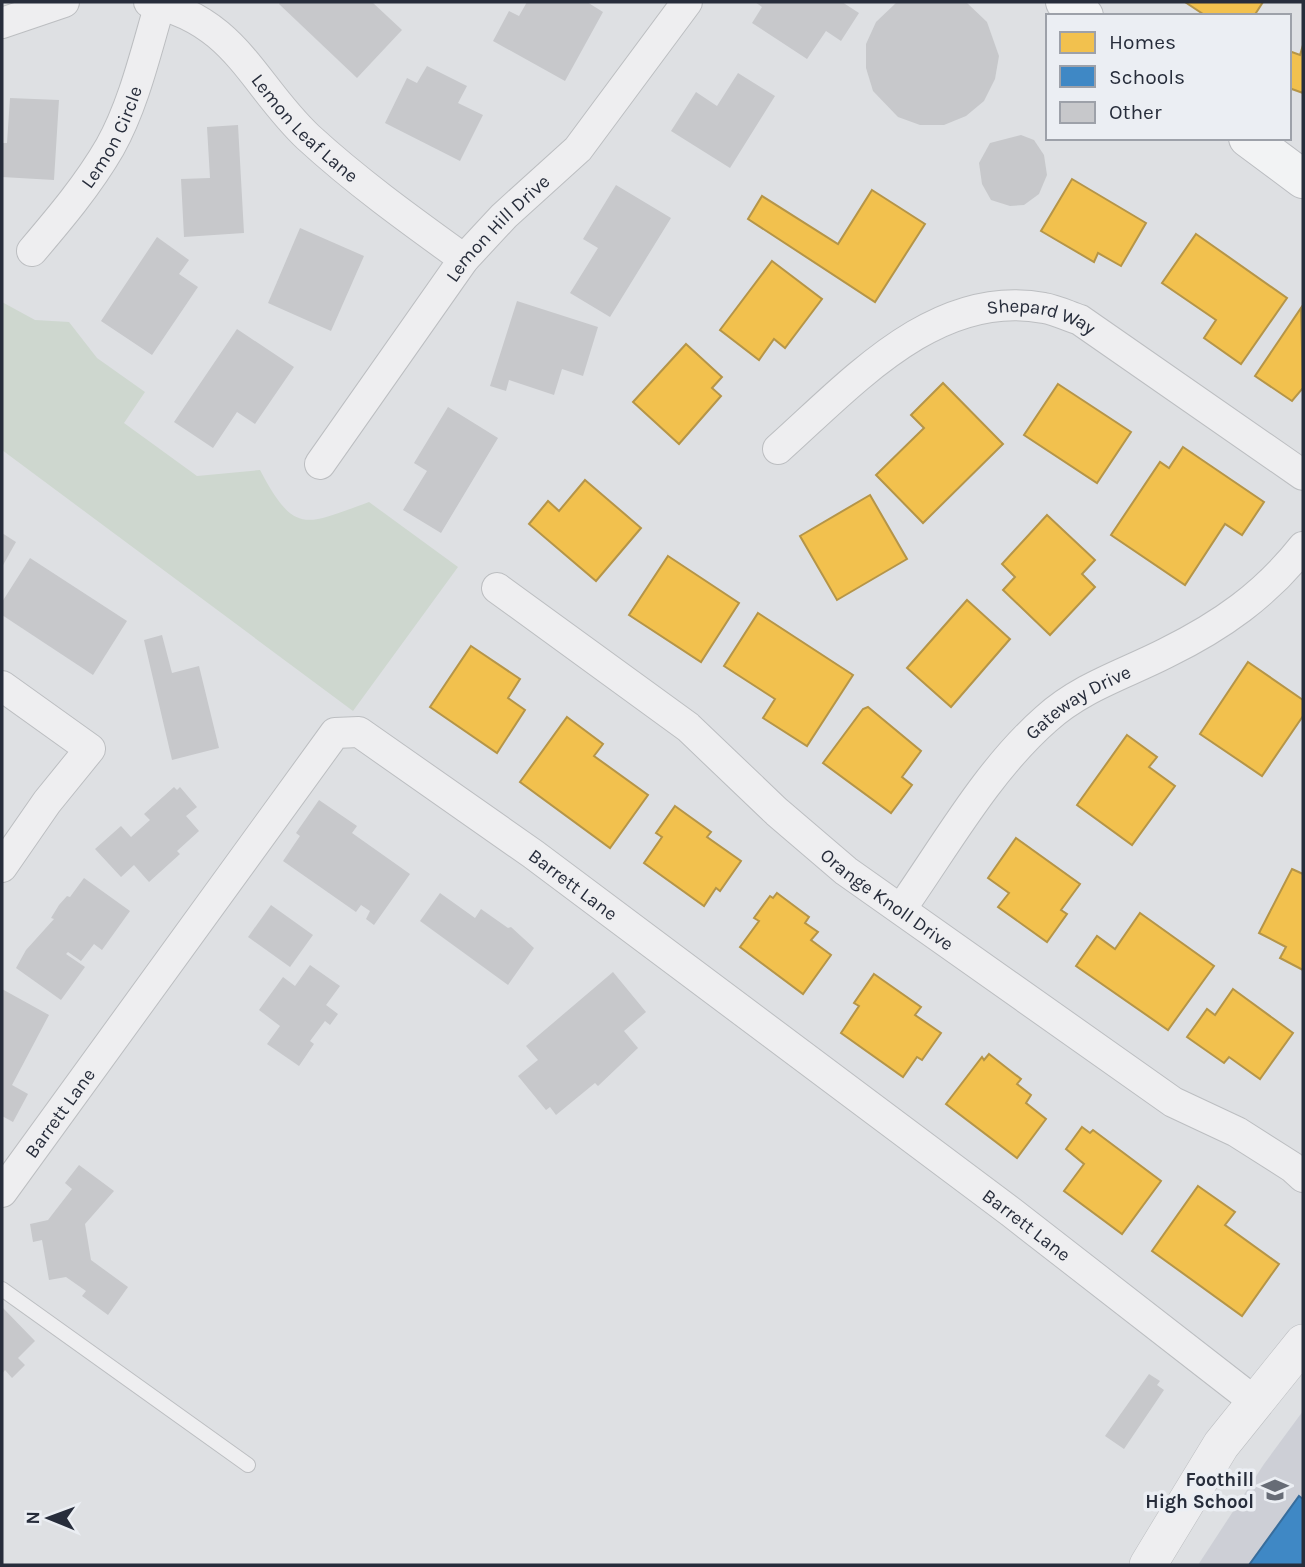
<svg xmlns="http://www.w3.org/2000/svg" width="1305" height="1567" font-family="Karla,sans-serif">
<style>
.built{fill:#cdcfd6}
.green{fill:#ced7cf}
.homes{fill:#f2c14e;stroke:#b59548;stroke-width:2}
.schools{fill:#3f88c5;stroke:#386d9c;stroke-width:2}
.building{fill:#c7c8cb}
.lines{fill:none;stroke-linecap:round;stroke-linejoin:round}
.service-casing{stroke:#bcbec1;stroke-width:16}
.minor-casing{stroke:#bcbec1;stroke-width:32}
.tertiary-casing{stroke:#bcbec1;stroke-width:38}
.primary-casing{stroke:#bbbdc1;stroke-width:40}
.service{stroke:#eeeef0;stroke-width:14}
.minor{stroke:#eeeef0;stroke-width:30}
.tertiary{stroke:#eeeef0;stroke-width:37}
.primary{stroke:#f2f3f4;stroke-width:38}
.labels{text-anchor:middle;stroke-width:7;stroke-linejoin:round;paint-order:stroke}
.street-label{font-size:19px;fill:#272d3b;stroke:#ebeef3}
.poi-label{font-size:19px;font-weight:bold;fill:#272d3b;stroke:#ebeef3;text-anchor:end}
</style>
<rect width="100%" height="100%" fill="#dee0e3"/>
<path class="built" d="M1303 1411V1565H1198L1264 1464Z"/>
<path class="green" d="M2 302 35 320 69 322 97 358 145 392 124 423 197 476 260 470C295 536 305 525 369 502L458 567 353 711 2 450Z"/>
<g class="homes">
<path d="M1185 2H1263L1254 16H1206Z"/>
<path d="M1303 45V93L1289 88V51L1300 55Z"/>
<path d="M1072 179 1146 223 1121 266 1098 253 1094 262 1041 231Z"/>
<path d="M872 190 925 224 875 302 748 219 762 196 838 244Z"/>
<path d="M1196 234 1287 298 1241 364 1204 338 1216 320 1162 283Z"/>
<path d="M772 261 822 299 785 348 774 339 759 360 720 330Z"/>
<path d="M1301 308 1303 388 1292 401 1255 376Z"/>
<path d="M686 344 722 377 712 388 721 396 679 444 633 402Z"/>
<path d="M943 383 1003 444 923 523 876 475 924 428 911 415Z"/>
<path d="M1058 384 1131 432 1097 483 1024 435Z"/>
<path d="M1183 447 1264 502 1242 535 1225 524 1185 585 1111 535 1160 462 1169 468Z"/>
<path d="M585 480 641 528 596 581 529 524 548 501 559 511Z"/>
<path d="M870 495 907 559 837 600 800 536Z"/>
<path d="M1047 515 1095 560 1082 574 1095 587 1050 635 1003 590 1015 577 1002 564Z"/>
<path d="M668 556 739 603 701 662 629 615Z"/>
<path d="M967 600 1010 639 951 707 907 668Z"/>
<path d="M758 613 853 675 807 746 763 718 775 699 724 666Z"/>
<path d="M471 646 520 679 508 698 525 710 497 753 430 707Z"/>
<path d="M1248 662 1303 700V716L1262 776 1200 734Z"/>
<path d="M868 707 921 751 902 777 912 785 891 813 823 763 863 709Z"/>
<path d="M567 717 603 744 594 756 648 795 610 848 520 782Z"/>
<path d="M1127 735 1157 757 1149 767 1175 786 1132 845 1077 805Z"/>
<path d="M675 806 711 832 707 837 741 861 720 891 716 888 704 906 644 863 662 837 656 833Z"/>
<path d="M1016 838 1080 884 1061 910 1067 914 1047 942 998 907 1009 893 988 878Z"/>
<path d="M1292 869 1303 874V970L1280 958 1286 947 1259 933Z"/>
<path d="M777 893 809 917 805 923 818 932 811 940 831 955 803 994 740 947 759 921 754 918 770 896 773 898Z"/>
<path d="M1140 913 1214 966 1168 1030 1076 966 1097 936 1115 949Z"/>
<path d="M874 974 921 1007 915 1015 941 1033 922 1060 917 1057 903 1077 841 1033 859 1006 854 1003Z"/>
<path d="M1233 989 1293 1033 1260 1079 1229 1057 1224 1063 1187 1037 1207 1009 1215 1015Z"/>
<path d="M989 1054 1021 1079 1017 1084 1031 1095 1026 1103 1046 1119 1017 1158 946 1104 982 1057 984 1060Z"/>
<path d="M1082 1127 1090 1133 1093 1130 1161 1181 1122 1234 1064 1191 1084 1164 1066 1149Z"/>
<path d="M1198 1186 1235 1212 1225 1225 1279 1264 1242 1316 1152 1251Z"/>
</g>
<path class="schools" d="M1299 1496 1303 1499V1565H1249Z"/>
<g class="building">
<path d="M280 2H372L402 30 357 78 279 4Z"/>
<path d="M527 2H587L603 12 565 81 493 41 509 11 519 16Z"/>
<path d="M755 2H842L859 13 841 41 826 31 807 59 752 23 762 7Z"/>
<path d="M897 2H966L987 22 999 56 995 79 984 101 966 116 944 125H920L898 117 873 91 866 68V44L876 22Z"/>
<path d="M427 66 467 86 458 103 483 115 460 161 385 123 407 78 417 83Z"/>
<path d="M738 73 775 96 730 168 671 131 696 92 717 106Z"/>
<path d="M10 98 59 100 54 180 2 177V143H7Z"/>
<path d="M238 125 244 233 184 237 181 179 210 178 207 127Z"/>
<path d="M1021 135 1034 140 1044 155 1047 175 1039 194 1024 205 1010 206 991 200 982 184 979 163 990 143Z"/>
<path d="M616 185 671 218 610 317 570 293 598 248 583 239Z"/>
<path d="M300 228 364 256 331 331 268 303Z"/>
<path d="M157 237 189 260 179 274 198 287 152 355 101 321Z"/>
<path d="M517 301 598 327 583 376 562 369 554 395 509 380 506 391 490 386Z"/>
<path d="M237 329 294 367 255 424 237 412 213 448 174 422Z"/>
<path d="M448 407 498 438 441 533 403 510 427 471 414 463Z"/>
<path d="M2 533 16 542 2 567Z"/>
<path d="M30 558 127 621 93 675 2 615V602Z"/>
<path d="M162 635 172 673 199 666 219 748 172 760 144 640Z"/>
<path d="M174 787 177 790 180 787 197 807 186 816 199 831 177 851 180 854 149 882 134 865 121 877 95 849 121 826 131 837 150 820 144 814Z"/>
<path d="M319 800 357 826 352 833 410 874 374 925 366 919 370 911 361 905 356 912 283 861 300 836 296 833Z"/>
<path d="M84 878 130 911 102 950 94 944 81 961 68 952 66 954 85 967 61 1000 16 968 26 950 54 919 51 918 59 905 67 896 70 897Z"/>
<path d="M440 893 475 918 481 909 508 928 511 927 534 948 508 985 420 921Z"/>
<path d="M271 905 313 935 290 967 248 937Z"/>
<path d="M310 965 340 986 326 1005 338 1014 330 1025 325 1021 310 1041 314 1044 299 1066 267 1044 280 1026 259 1010 283 977 295 986Z"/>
<path d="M613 972 646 1012 624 1031 638 1048 598 1086 595 1083 556 1115 550 1107 546 1110 518 1076 538 1060 526 1046Z"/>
<path d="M2 989 49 1015 12 1085 28 1094 13 1122 2 1116Z"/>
<path d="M79 1165 114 1191 85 1224 91 1260 128 1287 108 1315 82 1296 86 1291 66 1277 49 1280 42 1240 33 1242 30 1224 48 1220 72 1189 65 1183Z"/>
<path d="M2 1307 35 1341 18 1358 25 1365 12 1378 5 1370 2 1374Z"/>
<path d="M1149 1374 1160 1381 1157 1385 1164 1390 1124 1449 1105 1436Z"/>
</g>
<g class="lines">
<defs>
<path id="service" d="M2 1289 248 1465"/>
<g id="minor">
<path id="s1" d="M149 2C236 20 252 84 308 137 357 182 410 220 464 259"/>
<path d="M2 23 64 2"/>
<path id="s2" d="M32 251C60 218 88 185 110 147 134 104 146 51 160 4"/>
<path id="s3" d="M778 449C851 384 936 287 1044 308 1056 310 1068 316 1080 320L1303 475"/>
<path id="s4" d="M320 464 464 259 504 216 578 149 687 2"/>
<path id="s5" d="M497 588 688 727 777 812 846 871 1173 1102 1237 1132 1292 1167 1303 1177"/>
<path d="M2 686 90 749 47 802 2 867"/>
<path id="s6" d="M901 909C946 845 987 771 1046 719 1081 687 1125 674 1166 653 1221 626 1265 595 1303 547"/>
<path id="s7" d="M2 1192 335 733 359 732 533 854 1011 1212 1254 1401"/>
</g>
<path id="tertiary" d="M1148 1565 1221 1445 1303 1343"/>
<g id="primary">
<path d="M1065 2 1084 16"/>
<path d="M1248 138 1303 179"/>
</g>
</defs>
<use href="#service" class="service-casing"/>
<use href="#minor" class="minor-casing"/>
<use href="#tertiary" class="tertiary-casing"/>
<use href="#primary" class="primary-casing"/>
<use href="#service" class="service"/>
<use href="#minor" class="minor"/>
<use href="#tertiary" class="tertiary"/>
<use href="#primary" class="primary"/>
</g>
<defs>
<symbol id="school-bare" viewBox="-9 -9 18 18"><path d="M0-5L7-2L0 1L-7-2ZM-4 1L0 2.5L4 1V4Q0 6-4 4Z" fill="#676c76" stroke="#ebeef3" stroke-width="2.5" paint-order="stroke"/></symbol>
</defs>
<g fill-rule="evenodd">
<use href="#school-bare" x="1256" y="1471" width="38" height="38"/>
</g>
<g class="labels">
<g class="street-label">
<text dy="7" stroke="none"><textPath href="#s1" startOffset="205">Lemon Leaf Lane</textPath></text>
<text dy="7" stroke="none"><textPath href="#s2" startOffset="140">Lemon Circle</textPath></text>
<text dy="7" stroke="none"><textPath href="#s4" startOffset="296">Lemon Hill Drive</textPath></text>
<text dy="7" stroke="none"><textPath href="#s3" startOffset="312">Shepard Way</textPath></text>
<text dy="7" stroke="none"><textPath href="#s6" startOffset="276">Gateway Drive</textPath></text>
<text dy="7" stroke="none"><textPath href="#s7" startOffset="854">Barrett Lane</textPath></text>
<text dy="7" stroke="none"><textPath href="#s5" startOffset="500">Orange Knoll Drive</textPath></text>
<text dy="7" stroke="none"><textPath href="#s7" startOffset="98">Barrett Lane</textPath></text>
<text dy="7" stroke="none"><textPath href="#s7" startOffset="1421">Barrett Lane</textPath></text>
</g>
<g class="poi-label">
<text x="1254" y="1486">Foothill<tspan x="1254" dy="22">High School</tspan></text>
</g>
</g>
<rect width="1305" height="1567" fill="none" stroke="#272d3b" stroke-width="7"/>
<rect x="1046" y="14" width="245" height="126" fill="#ebeef3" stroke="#9da1a9" stroke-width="2"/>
<rect x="1060" y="32" width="35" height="21" fill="#f2c14e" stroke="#9da1a9" stroke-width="2"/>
<text x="1109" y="49" font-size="21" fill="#272d3b">Homes</text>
<rect x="1060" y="66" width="35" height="21" fill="#3f88c5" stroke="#9da1a9" stroke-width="2"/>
<text x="1109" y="84" font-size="21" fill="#272d3b">Schools</text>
<rect x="1060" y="102" width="35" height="21" fill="#c7c8cb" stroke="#9da1a9" stroke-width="2"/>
<text x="1109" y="119" font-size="21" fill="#272d3b">Other</text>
<g transform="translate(49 1518) rotate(271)" stroke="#ebeef3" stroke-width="5" paint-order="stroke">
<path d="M0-5L12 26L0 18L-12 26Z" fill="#272d3b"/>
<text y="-10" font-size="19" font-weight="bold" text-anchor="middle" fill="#272d3b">N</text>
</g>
</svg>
